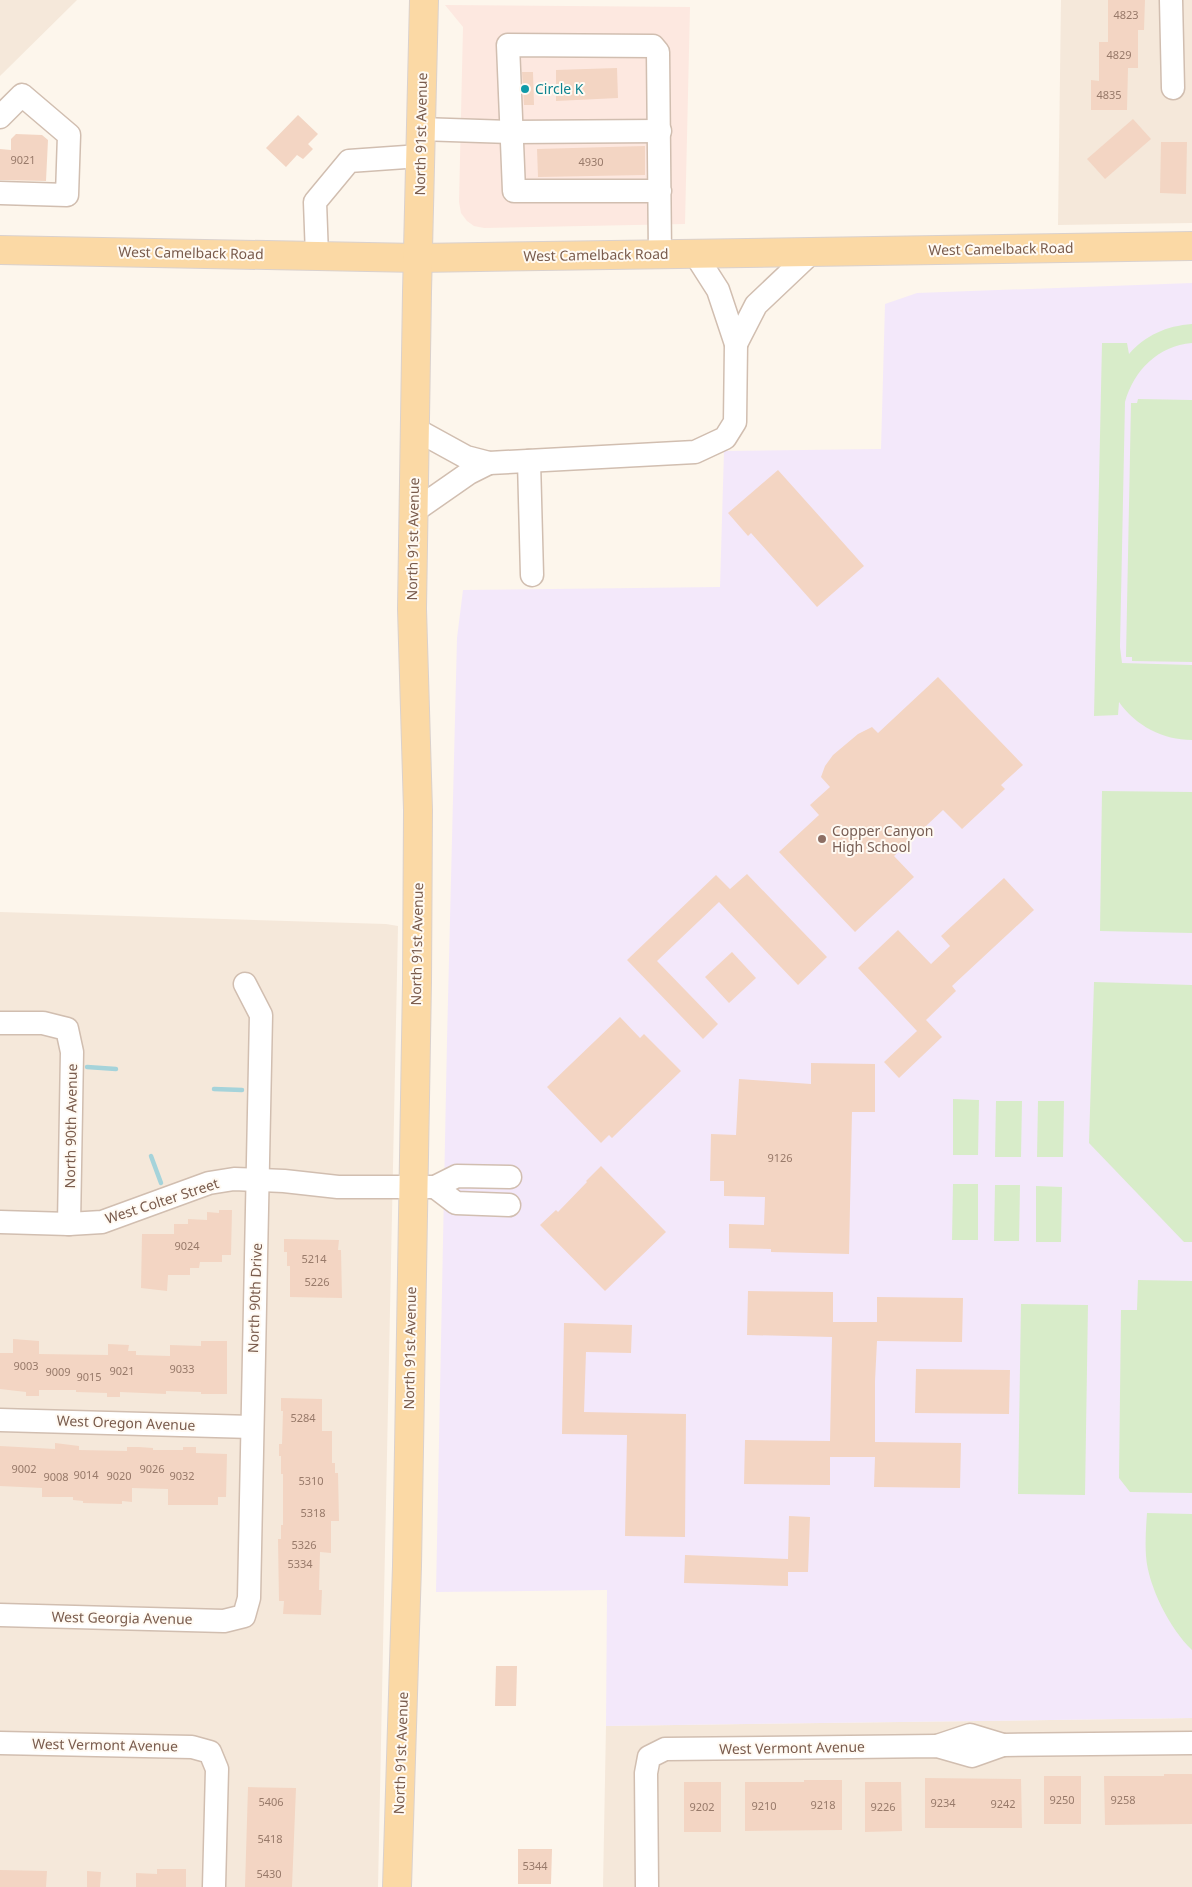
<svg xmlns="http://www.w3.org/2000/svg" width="1192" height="1887" font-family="'Noto Sans',sans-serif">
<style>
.residential{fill:#f5e8da}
.commercial{fill:#fde8e0}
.education{fill:#f3e8fa}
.green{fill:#d8ecc9}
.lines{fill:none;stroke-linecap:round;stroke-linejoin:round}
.stream{stroke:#a5d3da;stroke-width:4.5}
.building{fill:#f3d5c3}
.minor-casing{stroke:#d1beb0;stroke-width:25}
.major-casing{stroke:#dad1cd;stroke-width:30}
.minor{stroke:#fff;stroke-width:22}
.major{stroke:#fbd9a5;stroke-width:28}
.culture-dot{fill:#0f9aa8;stroke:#fffaf3;stroke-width:2}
.education-dot{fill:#8d6e63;stroke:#fffaf3;stroke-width:2}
.labels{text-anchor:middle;stroke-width:4;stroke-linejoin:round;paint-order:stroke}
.number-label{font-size:11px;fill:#987a6a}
.culture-label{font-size:14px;fill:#0d838f;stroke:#fffaf3;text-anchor:start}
.street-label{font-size:14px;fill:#7a5c4d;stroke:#fffaf3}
.education-label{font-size:14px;fill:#785e54;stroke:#fffaf3;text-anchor:start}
</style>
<rect width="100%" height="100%" fill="#fdf6ec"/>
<g class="residential">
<path d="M0 0H77L0 76Z"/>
<path d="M1061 0H1192V223L1058 225Z"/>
<path d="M0 912 386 924 398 926 378 1887H0Z"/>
<path d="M1192 1718V1887H603L606 1726Z"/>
</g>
<path class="commercial" d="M445 5 690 7 685 224 484 228 474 226 467 221 461 213 459 202 463 27Z"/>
<path class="education" d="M1192 283V1718L606 1726 607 1590 436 1592 447 1040 457 638 463 590 720 587 724 451 881 449 885 304 917 293Z"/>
<g class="green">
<path d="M1192 324V343C1158 346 1134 370 1125 402L1120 647 1122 663 1192 665V740C1163 740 1136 726 1119 702L1118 715 1094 716 1102 343H1127L1129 354C1146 335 1166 326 1192 324Z"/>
<path d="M1138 399 1192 400V662L1132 661V657H1126L1131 403H1137Z"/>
<path d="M1102 791 1192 792V933L1100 931Z"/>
<path d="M1094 982 1192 985V1242H1184L1089 1143Z"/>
<path d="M953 1099 979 1100 978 1155H953Z"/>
<path d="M996 1101H1022L1021 1157H995Z"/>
<path d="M1038 1101H1064L1063 1157H1037Z"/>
<path d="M953 1184H978V1240H952Z"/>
<path d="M995 1185H1020L1019 1241H994Z"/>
<path d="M1036 1186 1062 1187 1061 1242H1036Z"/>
<path d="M1138 1280 1192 1281V1493L1130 1492 1119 1478 1121 1310H1137Z"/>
<path d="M1021 1304 1088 1305 1085 1495 1018 1494Z"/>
<path d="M1147 1513 1192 1514V1650C1170 1629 1148 1586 1146 1556 1145 1542 1146 1527 1147 1513Z"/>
</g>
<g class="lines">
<g class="stream">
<path d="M87 1067 116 1069"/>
<path d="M214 1089 242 1090"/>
<path d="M151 1156 161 1183"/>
</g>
</g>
<g class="building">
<path d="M1108 0H1145L1144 30H1138V68H1128L1127 110H1091V80L1099 81V42H1108Z"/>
<path d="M617 68 618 98 556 101V70Z"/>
<path d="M522 72H533L534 105H524Z"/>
<path d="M298 115 318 134 308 144 313 149 303 159 297 155 286 167 266 148Z"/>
<path d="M1133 119 1151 139 1105 179 1087 159Z"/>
<path d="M16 134 42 135 48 140 46 181 0 180V149L11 150V139Z"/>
<path d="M1161 142H1187L1186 194 1160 193Z"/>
<path d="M645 146V175L538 177 537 149Z"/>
<path d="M778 470 864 566 817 607 751 533 748 536 728 513Z"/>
<path d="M938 677 1023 765 1001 785 1005 789 962 829 943 810 894 856 914 877 855 932 779 852 819 815 810 805 830 787 821 777 825 766 833 755 858 734 872 727 878 733Z"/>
<path d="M747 874 827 957 798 985 719 902 657 961 718 1024 703 1039 627 960 716 875 730 889Z"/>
<path d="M1004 878 1034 910 952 986 956 991 926 1020 942 1037 899 1078 884 1062 917 1031 858 968 898 930 931 964 950 946 941 936Z"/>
<path d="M732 952 756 978 729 1003 705 977Z"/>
<path d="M620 1017 640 1038 644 1034 681 1071 612 1138 609 1135 601 1143 547 1087Z"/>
<path d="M811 1063 875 1064V1112H852L849 1254 771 1252V1249L729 1248V1224L764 1225 765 1197 724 1196V1181H710L711 1134 736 1135 739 1079 811 1084Z"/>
<path d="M601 1166 666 1232 605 1291 540 1225 556 1210 558 1212 587 1182 586 1181Z"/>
<path d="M219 1210H232L231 1255H222V1262H200L199 1268H190V1275H168L167 1291 141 1288 142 1234H174V1224H188V1219L207 1220V1212L219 1213Z"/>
<path d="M284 1239 339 1240 338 1250H341L342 1298 290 1297V1266H287V1252H284Z"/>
<path d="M748 1291 833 1292V1322H877V1297L963 1298 962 1342 877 1341 875 1381V1442L961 1443 960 1488 874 1487 875 1457H830V1485L744 1484 745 1440 830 1441 832 1337 747 1335Z"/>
<path d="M564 1323 632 1325 631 1353 586 1352 584 1412 686 1414 685 1537 625 1536 627 1435 562 1434Z"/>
<path d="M13 1339 39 1341V1354L108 1355V1344L129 1345 128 1351H136V1355L170 1356V1345L201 1346V1341H227V1394H201V1392L166 1391V1394L120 1392V1397H107V1393L76 1392V1390H39V1396H26V1392L0 1389V1353H13Z"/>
<path d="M916 1369 1010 1370 1009 1414 915 1413Z"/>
<path d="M281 1398 322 1399V1431H332V1463H335V1473H338L339 1521H331V1553L320 1552 319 1590H322L321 1615 283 1614 284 1601H279L278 1539H281V1525H283V1474H281V1456H279V1444H282L283 1411H281Z"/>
<path d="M55 1443 79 1446V1450L127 1451V1447H139L153 1448V1450H183V1447H196V1453L227 1454 226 1497H218V1505H168V1489L132 1488V1502L122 1501V1504L83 1503V1501L73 1500V1497H42V1488L0 1486V1446L55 1449Z"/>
<path d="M789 1516 810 1517 808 1572H788V1586L684 1583 685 1555 788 1559Z"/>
<path d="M496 1666H517L516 1706H495Z"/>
<path d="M1164 1774H1192V1824L1105 1825 1104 1776H1164Z"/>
<rect x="1044" y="1776" width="37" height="48"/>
<path d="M925 1778 1021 1779 1022 1828H925Z"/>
<path d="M804 1780H842V1830L745 1831V1782H804Z"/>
<rect x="684" y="1782" width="37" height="50"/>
<path d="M865 1782H901L902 1831 865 1832Z"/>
<path d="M248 1787 296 1788 292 1887H245Z"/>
<path d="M518 1849H552L551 1884H518Z"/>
<path d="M157 1869H186V1887H136V1873L157 1874Z"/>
<path d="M0 1870 47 1871 46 1887H0Z"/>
<path d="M87 1871 101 1872 100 1887H87Z"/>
</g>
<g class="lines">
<defs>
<g id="minor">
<path d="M1171 0 1173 88"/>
<path d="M0 117 22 95 69 135 67 195 0 193"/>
<path d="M420 129 511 132 660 131"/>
<path d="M660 191H514L508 45 653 46 658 52 660 255"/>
<path d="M317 256 315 202 349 161 420 156"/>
<path d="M736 344 756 305 812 252"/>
<path d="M529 461 532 575"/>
<path d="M489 463 695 452 725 438 735 422 736 344 718 290 695 254"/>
<path d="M413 512 469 473 489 463 466 457 415 429"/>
<path d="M0 1023H43L67 1029 72 1052 69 1224"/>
<path d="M435 1187 456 1203 509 1205"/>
<path d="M0 1222 69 1224 102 1222 209 1183 234 1179 284 1181 338 1187H435L457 1176 510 1177"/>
<path d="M0 1420 252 1427"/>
<path d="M0 1615 224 1621 244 1616 249 1598 261 1015 245 984"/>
<path d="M0 1743 192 1747 210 1752 217 1769 214 1887"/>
<path d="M937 1746 970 1735 1003 1745 1192 1743"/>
<path d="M647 1887 646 1773 649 1757 665 1749 937 1746 972 1756 1003 1745"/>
</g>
<g id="major">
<path d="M0 250 418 258 1192 246"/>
<path d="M397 1887 407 1566 417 982 418 810 412 609 417 292 424 0"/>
</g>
</defs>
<use href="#minor" class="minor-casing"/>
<use href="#major" class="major-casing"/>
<use href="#minor" class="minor"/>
<use href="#major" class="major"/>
</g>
<circle class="culture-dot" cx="525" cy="89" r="5"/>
<circle class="education-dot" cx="822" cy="839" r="5"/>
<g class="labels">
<g class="number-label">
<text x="1126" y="19">4823</text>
<text x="1119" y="59">4829</text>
<text x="1109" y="99">4835</text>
<text x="23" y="164">9021</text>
<text x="591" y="166">4930</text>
<text x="780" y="1162">9126</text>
<text x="187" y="1250">9024</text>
<text x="314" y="1263">5214</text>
<text x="317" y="1286">5226</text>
<text x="26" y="1370">9003</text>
<text x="182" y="1373">9033</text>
<text x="122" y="1375">9021</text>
<text x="58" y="1376">9009</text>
<text x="89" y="1381">9015</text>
<text x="303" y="1422">5284</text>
<text x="24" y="1473">9002</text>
<text x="152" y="1473">9026</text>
<text x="86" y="1479">9014</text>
<text x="119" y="1480">9020</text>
<text x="182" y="1480">9032</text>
<text x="56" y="1481">9008</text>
<text x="311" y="1485">5310</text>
<text x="313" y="1517">5318</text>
<text x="304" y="1549">5326</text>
<text x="300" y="1568">5334</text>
<text x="1062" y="1804">9250</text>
<text x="1123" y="1804">9258</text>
<text x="271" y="1806">5406</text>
<text x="943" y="1807">9234</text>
<text x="1003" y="1808">9242</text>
<text x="823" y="1809">9218</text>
<text x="764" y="1810">9210</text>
<text x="702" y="1811">9202</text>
<text x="883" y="1811">9226</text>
<text x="270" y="1843">5418</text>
<text x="535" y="1870">5344</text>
<text x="269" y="1878">5430</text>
</g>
<g class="culture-label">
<text x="535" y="94">Circle K</text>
</g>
<g class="street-label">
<text transform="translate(421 134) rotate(-89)" y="5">North 91st Avenue</text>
<text transform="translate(1001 249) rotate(-1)" y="5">West Camelback Road</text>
<text transform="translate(191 253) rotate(1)" y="5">West Camelback Road</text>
<text transform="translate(596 255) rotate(-1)" y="5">West Camelback Road</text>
<text transform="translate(413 539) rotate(-89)" y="5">North 91st Avenue</text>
<text transform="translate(417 944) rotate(-89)" y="5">North 91st Avenue</text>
<text transform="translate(71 1126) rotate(-89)" y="5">North 90th Avenue</text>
<text transform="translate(162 1201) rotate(-18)" y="5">West Colter Street</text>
<text transform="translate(255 1298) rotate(-88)" y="5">North 90th Drive</text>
<text transform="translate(410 1348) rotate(-89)" y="5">North 91st Avenue</text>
<text transform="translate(126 1423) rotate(2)" y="5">West Oregon Avenue</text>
<text transform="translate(122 1618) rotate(1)" y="5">West Georgia Avenue</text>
<text transform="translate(105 1745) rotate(1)" y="5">West Vermont Avenue</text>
<text transform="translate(792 1748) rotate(-1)" y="5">West Vermont Avenue</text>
<text transform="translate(401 1753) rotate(-88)" y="5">North 91st Avenue</text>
</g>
<g class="education-label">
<text x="832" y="836">Copper Canyon<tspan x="832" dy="16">High School</tspan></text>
</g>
</g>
</svg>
